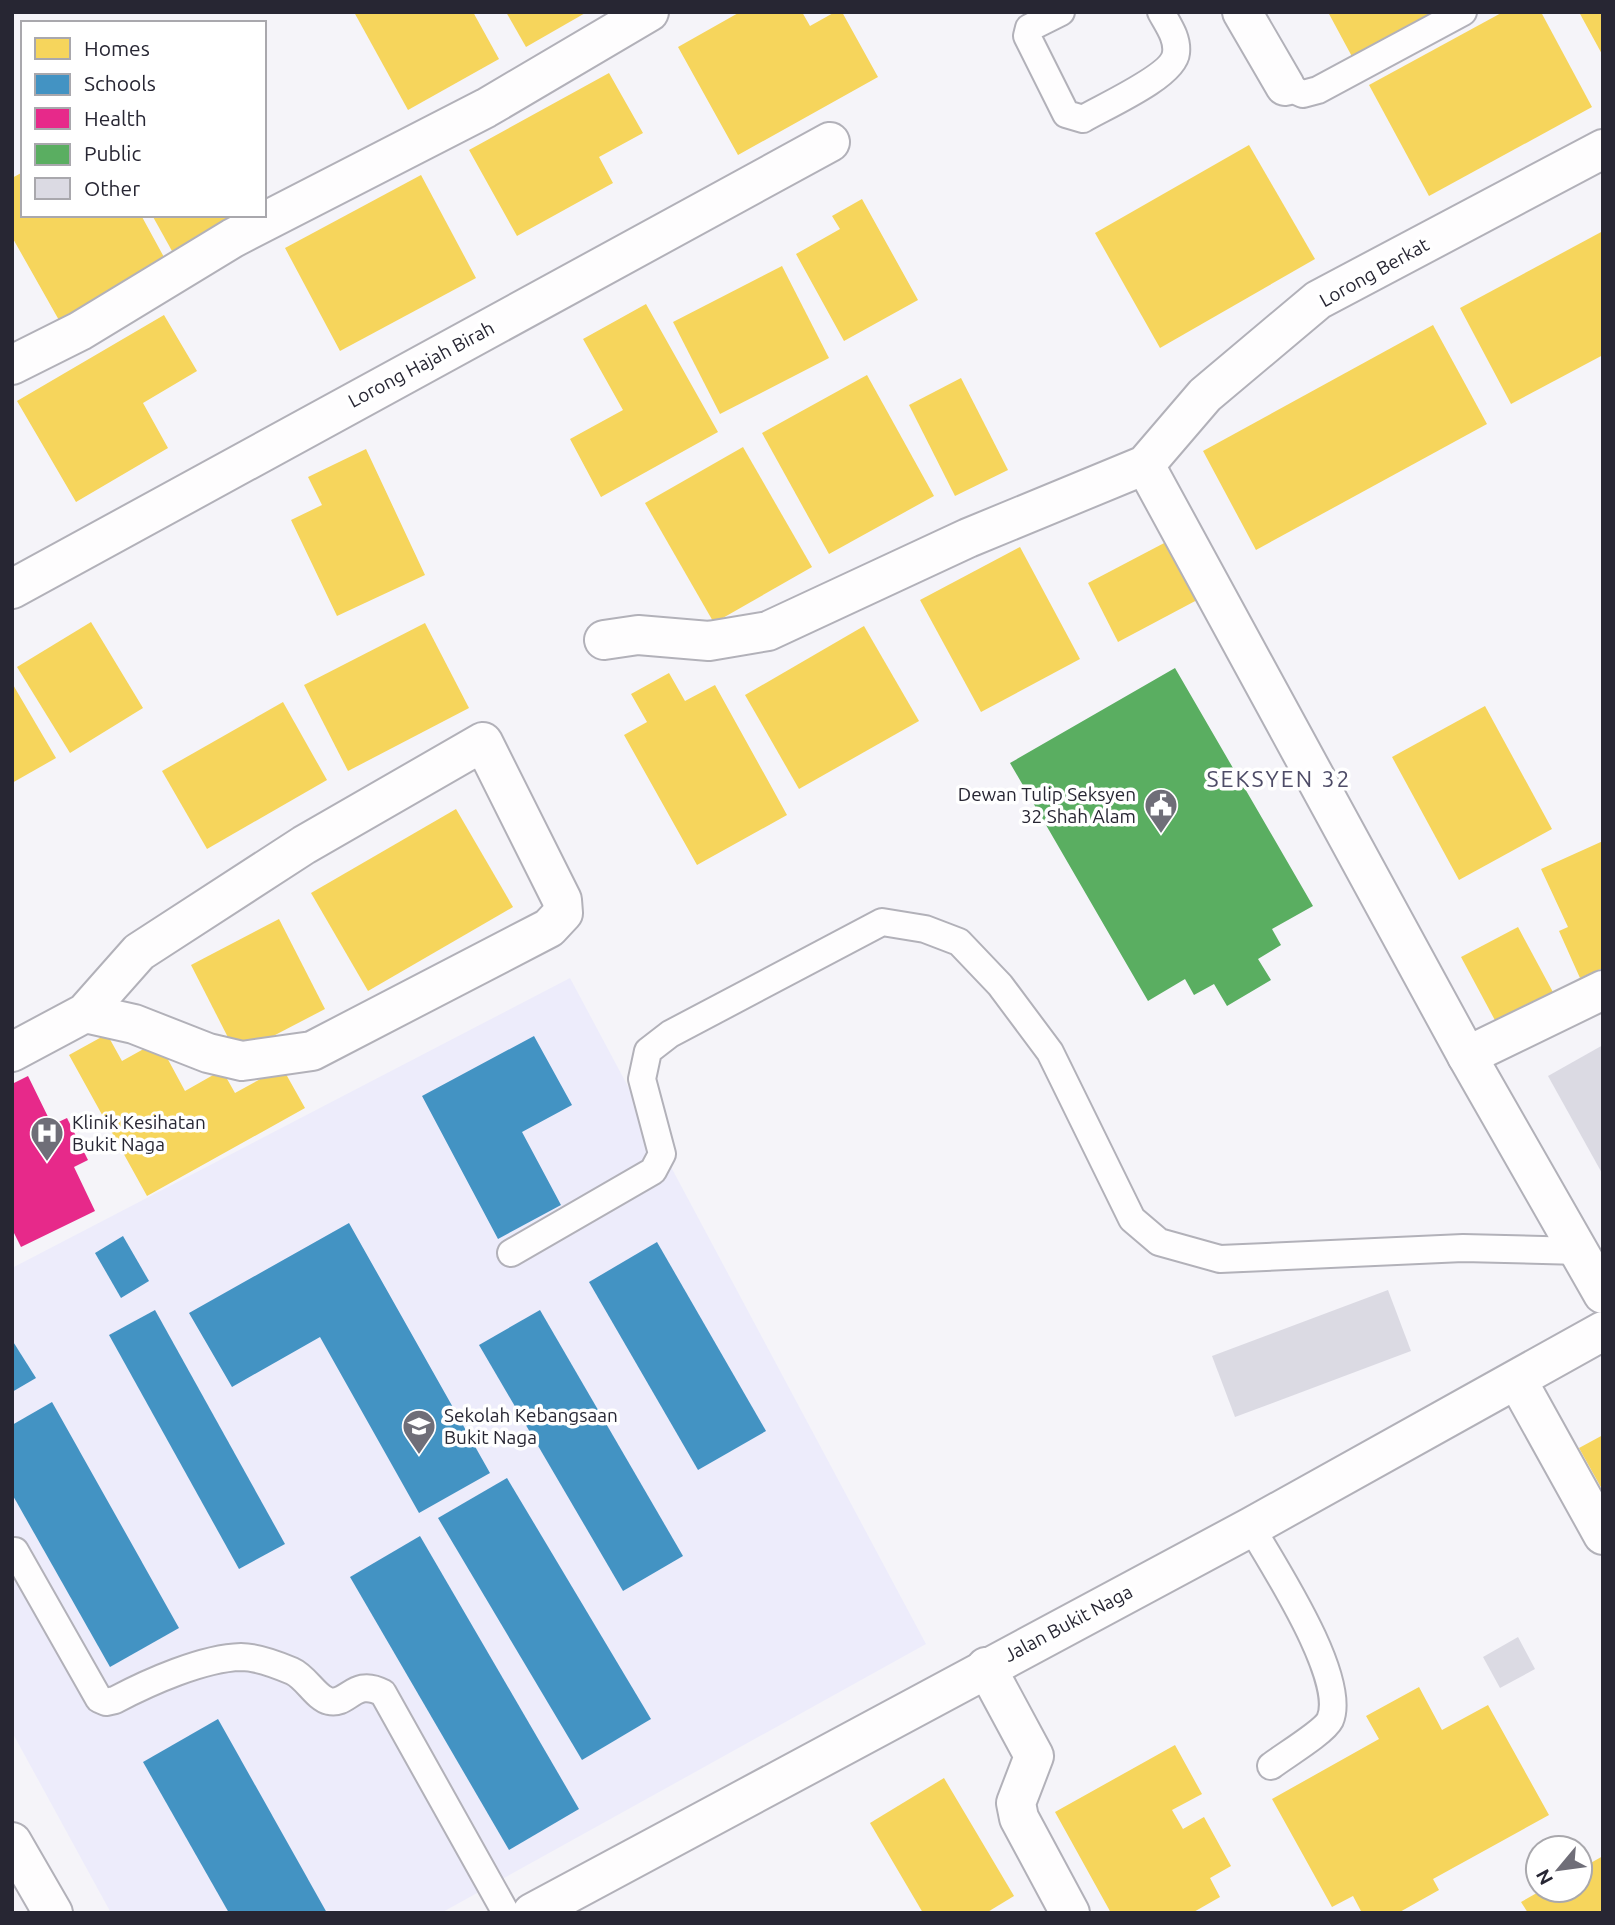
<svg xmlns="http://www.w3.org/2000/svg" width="1615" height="1925" font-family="Ubuntu,sans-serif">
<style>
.built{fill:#edecfb}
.homes{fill:#f6d55c}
.schools{fill:#4393c3}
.health{fill:#e7298a}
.public{fill:#5aae61}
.building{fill:#dbdae3}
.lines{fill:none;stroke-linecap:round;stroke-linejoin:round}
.service-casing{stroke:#b2b1b9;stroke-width:30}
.minor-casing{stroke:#b2b1b9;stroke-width:42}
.secondary-casing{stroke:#b2b1b9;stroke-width:42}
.service{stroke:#fefdfe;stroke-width:26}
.minor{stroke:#fefdfe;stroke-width:38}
.secondary{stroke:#fefdfe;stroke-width:38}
.labels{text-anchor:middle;stroke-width:7;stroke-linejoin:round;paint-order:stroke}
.street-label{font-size:19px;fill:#272633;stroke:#fff}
.poi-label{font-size:19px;fill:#272633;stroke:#fff;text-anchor:start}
.quarter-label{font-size:23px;letter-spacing:2px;fill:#4e4c67;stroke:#fff}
</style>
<rect width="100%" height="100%" fill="#f5f4f9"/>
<path class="built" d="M570 978 926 1644 441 1913H111L12 1732V1268Z"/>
<g class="homes">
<path d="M354 12H473L499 59 408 110Z"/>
<path d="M506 12H587L526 47Z"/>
<path d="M740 12H802L810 26 835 12H842L878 77 738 155 678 47Z"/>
<path d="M1328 12H1450L1356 64Z"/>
<path d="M1503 12H1541L1592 107 1429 196 1369 85Z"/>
<path d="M1579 12H1603V56Z"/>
<path d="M609 73 643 133 599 157 613 183 517 236 469 150Z"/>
<path d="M1249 145 1315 259 1160 348 1095 233Z"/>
<path d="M23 172V215H141L171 270 64 329 12 237V178Z"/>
<path d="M421 175 476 278 340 351 285 248Z"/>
<path d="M862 199 918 300 844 341 796 254 840 229 832 216Z"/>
<path d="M152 215H235L172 251Z"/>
<path d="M1603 231V355L1511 404 1460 308Z"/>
<path d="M782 266 829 358 720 414 673 322Z"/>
<path d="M646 304 718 432 601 497 570 439 623 410 583 339Z"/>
<path d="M164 315 197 371 143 403 168 448 76 502 17 401Z"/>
<path d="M1433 325 1487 424 1256 550 1203 451Z"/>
<path d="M867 375 934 496 829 554 762 433Z"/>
<path d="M961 378 1008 470 955 496 909 405Z"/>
<path d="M743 447 812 567 714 623 645 503Z"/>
<path d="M366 449 425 575 337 616 291 520 322 505 308 477Z"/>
<path d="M1168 541 1199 599 1118 642 1088 583Z"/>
<path d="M1020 547 1080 659 981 712 920 600Z"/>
<path d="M91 622 143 708 70 753 17 667Z"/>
<path d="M425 623 469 708 348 771 304 685Z"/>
<path d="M864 626 919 721 799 789 745 695Z"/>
<path d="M669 673 685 701 715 685 787 815 697 865 624 735 647 722 631 694Z"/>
<path d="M12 683 56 758 12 783Z"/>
<path d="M283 702 327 780 207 849 162 771Z"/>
<path d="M1485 706 1552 829 1459 880 1392 757Z"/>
<path d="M456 809 513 907 368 991 311 893Z"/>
<path d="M1603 841V968L1580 978 1559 931 1568 927 1541 869Z"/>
<path d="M279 919 325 1009 237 1055 191 965Z"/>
<path d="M1518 927 1554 994 1497 1024 1461 957Z"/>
<path d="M107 1034 122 1061 158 1041 185 1091 222 1070 235 1093 282 1067 305 1108 147 1196 69 1055Z"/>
<path d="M1603 1435V1491L1579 1448Z"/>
<path d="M1419 1687 1442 1730 1488 1705 1549 1815 1433 1879 1439 1890 1398 1913H1362L1353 1896 1332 1907 1272 1799 1379 1739 1366 1716Z"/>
<path d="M1175 1745 1202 1794 1172 1810 1183 1829 1204 1817 1231 1866 1210 1878 1220 1897 1192 1913H1111L1055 1812Z"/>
<path d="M944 1778 1014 1896 986 1913H923L870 1823Z"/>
<path d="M1603 1856V1910L1598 1913H1528L1521 1902 1542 1890H1580V1869Z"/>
</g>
<g class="schools">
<path d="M534 1036 572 1105 522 1132 561 1205 498 1239 422 1096Z"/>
<path d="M349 1223 490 1473 419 1513 320 1337 232 1387 189 1313Z"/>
<path d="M123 1236 149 1281 121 1298 95 1253Z"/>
<path d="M657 1242 766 1431 698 1470 589 1282Z"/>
<path d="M155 1310 285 1544 239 1569 109 1335Z"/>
<path d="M540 1310 683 1556 623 1591 479 1345Z"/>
<path d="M12 1340 36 1378 12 1392Z"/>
<path d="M52 1402 179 1628 110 1667 12 1494V1425Z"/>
<path d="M507 1478 651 1719 582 1760 438 1518Z"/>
<path d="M420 1536 579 1809 509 1850 350 1577Z"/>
<path d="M218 1719 327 1913H229L143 1762Z"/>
</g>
<path class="health" d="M28 1076 52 1125 67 1118 88 1160 74 1167 95 1211 21 1247 12 1229V1084Z"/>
<path class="public" d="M1175 668 1313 906 1272 929 1281 945 1258 959 1271 980 1227 1006 1214 984 1194 995 1185 979 1148 1001 1010 763Z"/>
<g class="building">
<path d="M1603 1045V1175L1548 1076Z"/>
<path d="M1388 1290 1411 1351 1235 1417 1212 1356Z"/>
<path d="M1518 1637 1535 1669 1500 1688 1483 1657Z"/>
</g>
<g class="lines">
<defs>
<g id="service">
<path d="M1061 12 1029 28 1027 36 1066 114 1083 119C1103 107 1174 76 1176 53 1178 38 1168 25 1161 12"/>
<path d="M1285 86 1303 94 1318 90 1463 12"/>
<path d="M511 1253 653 1171 662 1154 642 1079 648 1051 670 1034 882 922 925 929 959 942 1000 985 1050 1052 1132 1219 1159 1242 1220 1259 1463 1248 1580 1251"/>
<path d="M1251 1527C1273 1565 1348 1679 1330 1720 1324 1732 1284 1756 1271 1766"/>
<path d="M15 1551 99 1699 106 1702 115 1700C149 1682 203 1658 241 1657 257 1657 278 1665 292 1671 306 1677 316 1698 329 1701 348 1706 354 1677 383 1693L506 1913"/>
</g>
<g id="minor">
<path d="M1242 12 1285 86"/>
<path d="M12 365 80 331 233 238 486 108 649 12"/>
<path d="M1145 465 1467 1056 1603 1294"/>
<path d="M12 589 830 142"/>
<path d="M604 640 638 635 709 641 768 631 968 538 1145 465 1205 395 1318 300 1603 149"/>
<path d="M12 1052 85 1013 134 1024 208 1053 242 1061 312 1051 549 928 563 913 562 900 483 742 304 845 139 952 85 1013"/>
<path d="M1467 1056 1603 990"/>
<path d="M1517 1380 1603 1535"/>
<path d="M986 1667 1034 1756 1016 1803 1019 1818 1070 1913"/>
<path d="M532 1913 1251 1527 1603 1331"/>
</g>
<path id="secondary" d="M12 1842 53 1913"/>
</defs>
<use href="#service" class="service-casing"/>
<use href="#minor" class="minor-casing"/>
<use href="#secondary" class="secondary-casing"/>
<use href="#service" class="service"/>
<use href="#minor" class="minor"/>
<use href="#secondary" class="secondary"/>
</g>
<defs>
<symbol id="civic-pin" viewBox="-11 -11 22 30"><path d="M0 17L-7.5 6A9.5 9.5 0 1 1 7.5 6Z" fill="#6f6e78" stroke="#fff"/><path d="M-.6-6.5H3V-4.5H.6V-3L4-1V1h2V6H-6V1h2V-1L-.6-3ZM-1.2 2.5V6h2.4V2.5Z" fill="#fff"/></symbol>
<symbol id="hospital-pin" viewBox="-11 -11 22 30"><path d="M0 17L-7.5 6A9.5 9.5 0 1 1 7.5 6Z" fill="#6f6e78" stroke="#fff"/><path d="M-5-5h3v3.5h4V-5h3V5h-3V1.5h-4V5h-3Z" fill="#fff"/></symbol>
<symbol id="school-pin" viewBox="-11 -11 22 30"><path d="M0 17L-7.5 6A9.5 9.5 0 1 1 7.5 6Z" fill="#6f6e78" stroke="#fff"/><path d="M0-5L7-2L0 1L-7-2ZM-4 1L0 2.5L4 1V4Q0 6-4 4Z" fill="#fff"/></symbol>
</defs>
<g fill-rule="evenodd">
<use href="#civic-pin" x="1142" y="786" width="38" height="52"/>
<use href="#hospital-pin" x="28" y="1114" width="38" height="52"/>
<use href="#school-pin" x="400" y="1407" width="38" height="52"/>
</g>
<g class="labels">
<g class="street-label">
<text transform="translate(1374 272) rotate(-29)" y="7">Lorong Berkat</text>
<text transform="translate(421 364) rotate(-28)" y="7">Lorong Hajah Birah</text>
<text transform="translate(1068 1623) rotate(-28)" y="7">Jalan Bukit Naga</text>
</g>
<g class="poi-label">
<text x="1136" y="801" text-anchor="end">Dewan Tulip Seksyen<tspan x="1136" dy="22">32 Shah Alam</tspan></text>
<text x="72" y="1129">Klinik Kesihatan<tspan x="72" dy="22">Bukit Naga</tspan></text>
<text x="444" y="1422">Sekolah Kebangsaan<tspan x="444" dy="22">Bukit Naga</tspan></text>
</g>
<g class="quarter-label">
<text x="1279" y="787">SEKSYEN 32</text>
</g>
</g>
<rect width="1615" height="1925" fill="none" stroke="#272633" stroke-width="28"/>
<rect x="21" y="21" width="245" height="196" fill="#ffffff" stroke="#a9a8ad" stroke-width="2"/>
<rect x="35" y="38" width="35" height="21" fill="#f6d55c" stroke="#a9a8ad" stroke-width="2"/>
<text x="84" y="56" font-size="21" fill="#272633">Homes</text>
<rect x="35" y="74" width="35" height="21" fill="#4393c3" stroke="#a9a8ad" stroke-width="2"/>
<text x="84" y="91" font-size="21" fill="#272633">Schools</text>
<rect x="35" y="108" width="35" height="21" fill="#e7298a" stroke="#a9a8ad" stroke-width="2"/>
<text x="84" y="126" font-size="21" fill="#272633">Health</text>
<rect x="35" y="144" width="35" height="21" fill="#5aae61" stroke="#a9a8ad" stroke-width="2"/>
<text x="84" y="161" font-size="21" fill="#272633">Public</text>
<rect x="35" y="178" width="35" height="21" fill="#dbdae3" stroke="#a9a8ad" stroke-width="2"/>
<text x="84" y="196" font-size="21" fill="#272633">Other</text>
<g transform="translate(1559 1869) rotate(241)"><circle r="33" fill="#ffffff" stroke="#a9a8ad" stroke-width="2"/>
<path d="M0-5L12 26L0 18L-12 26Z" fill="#6f6e78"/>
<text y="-10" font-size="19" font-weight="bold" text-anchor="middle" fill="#272633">N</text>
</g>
</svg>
